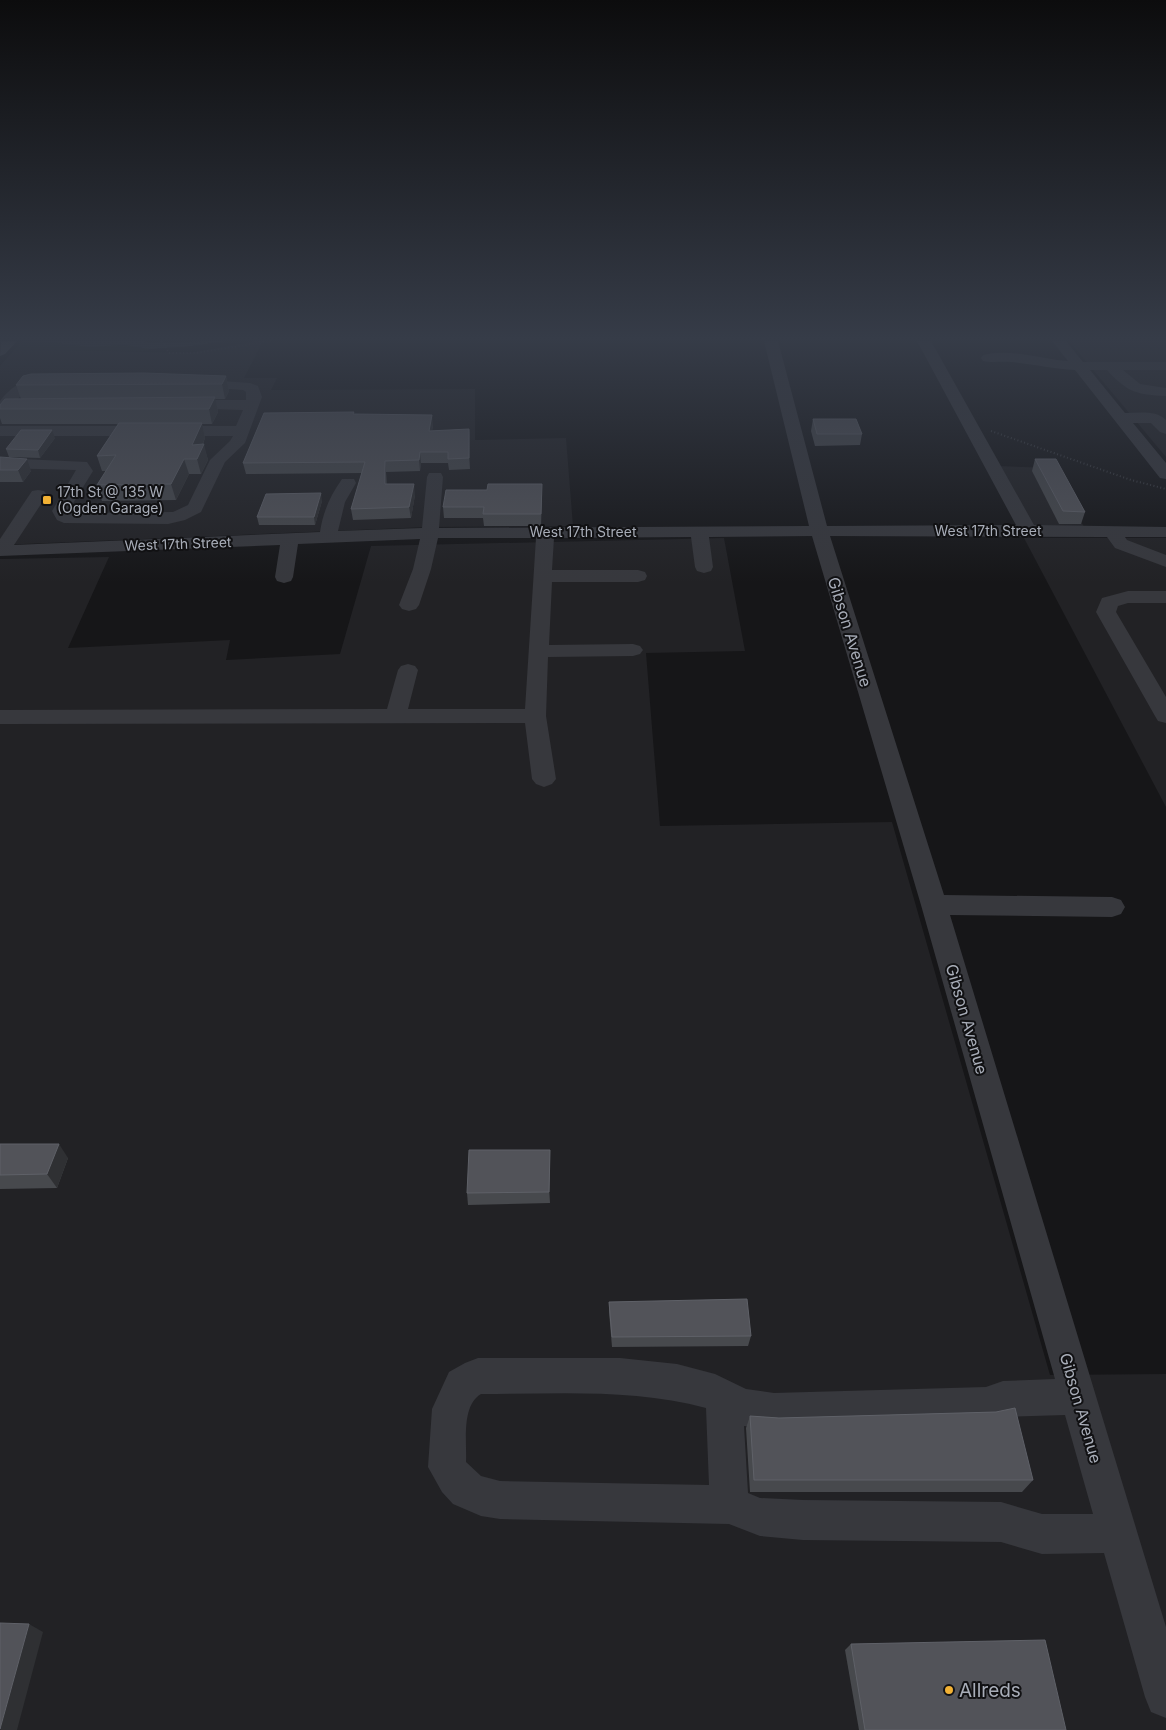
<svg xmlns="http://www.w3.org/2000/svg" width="1166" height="1730" font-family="Inter,sans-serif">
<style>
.built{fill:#222225}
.green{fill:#1e261f}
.water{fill:#2c353c}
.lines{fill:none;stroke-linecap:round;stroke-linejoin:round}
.path{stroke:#3d3f44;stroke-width:2;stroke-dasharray:1 2.5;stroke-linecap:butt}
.minor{fill:#37383d;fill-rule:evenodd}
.major{fill:#53555c;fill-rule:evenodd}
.wall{fill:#47494d}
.shaded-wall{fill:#2f3033}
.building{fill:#525359;stroke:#5f6168}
.poi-dot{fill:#f2b134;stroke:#111113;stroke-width:2}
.labels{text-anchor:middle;stroke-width:4;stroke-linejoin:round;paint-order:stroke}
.far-poi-label{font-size:14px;fill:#a8adb8;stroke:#111113;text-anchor:start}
.far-street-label{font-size:14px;fill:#a8adb8;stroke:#111113}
.street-label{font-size:16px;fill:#a8adb8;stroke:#111113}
.near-poi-label{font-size:19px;fill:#a8adb8;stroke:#111113;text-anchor:start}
</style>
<rect width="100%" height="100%" fill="#161618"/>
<g class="built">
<path d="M256 341H263L244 378H277L271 390 475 389V440L566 438 573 526 428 527 0 545V366L15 349 190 353Z"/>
<path d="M1069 341H1166V457Z"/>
<path d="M998 466 1052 468 1084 527H1034Z"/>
<path d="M724 538 745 651 646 653 660 826 892 822 1050 1375 1166 1374V1730H0V559L109 557 68 648 230 640 226 660 340 654 371 546Z"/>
<path d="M1024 538H1166V807Z"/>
</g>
<path class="green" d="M22 341H40L89 347 125 345 149 349 146 351 15 349Z"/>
<path class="water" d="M40 341H142L151 343 224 341 192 346 149 349 125 345 89 347Z"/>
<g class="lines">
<g class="path">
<path d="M162 341 169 353H195L271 341"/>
<path d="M991 431 1131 480 1166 489"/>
</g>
<g class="minor">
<path d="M764 341H778L827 526 1016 525 917 341H931L1034 525 1166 527V537H1125L1127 540 1166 555V567L1115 548 1107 537 830 536 944 895 1112 897 1121 900 1125 907 1121 914 1112 917 950 915 1166 1627V1718L1151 1712 1145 1697 1104 1553 1042 1554 1001 1542 803 1540 760 1536 729 1524 500 1519 481 1516 453 1504 442 1492 428 1467 432 1409 449 1372 465 1363 478 1358H620L677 1364 715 1374 746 1389 774 1393 986 1387 1003 1381 1055 1379 921 905 812 536 709 537 713 567 711 571 704 573 697 571 695 567 691 537 554 538 552 570H638L645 572 647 576 645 580 638 582H552L549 645 633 644 640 646 643 650 640 654 633 656 548 657 546 716 556 779 552 784 544 787 536 784 532 779 525 723 0 724V710L387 709 398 670 401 666 408 664 415 666 418 670 408 709H525L536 538H438L431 569 419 605 416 609 409 611 402 609 399 605 413 569 420 539 298 544 293 577 291 581 284 583 277 581 275 577 280 545 0 556V539L32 491 38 490 44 491 47 495 14 545 320 532C323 512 330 496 342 479H354L356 483 345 502 338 531 422 528 427 477 429 473H441L443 477 439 528 809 526ZM481 1394C556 1394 633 1388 706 1408L709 1485 500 1481 481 1476 466 1462C467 1442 461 1406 481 1394ZM1065 1415 1093 1514H1042L1001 1502 803 1500 760 1498 748 1493 744 1426 774 1429 986 1423 1003 1417Z"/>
<path d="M1052 341H1066L1083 362H1166V370H1123L1140 384 1166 388V396C1137 395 1127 392 1107 370H1090L1125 413C1139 413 1156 410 1166 420V434L1160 432 1151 423H1133L1166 463V479L1160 478 1075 370C1053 369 1032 364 1011 362 1002 361 992 363 983 361L981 358 983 355C1010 348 1041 359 1068 361Z"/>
<path d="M50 379 55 380 57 383 55 386C46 388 35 386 27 391 16 397 12 413 0 416V401C15 382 26 379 50 379Z"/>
<path d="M193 379 250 383 258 386 262 397 245 443 225 462 201 512 185 520 168 524 64 523 57 520 52 511 76 470 0 468V458L87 462 93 471 72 505 70 513 173 512 188 505 210 460 230 441 233 436H0V426H236L243 410 177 408 174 405 177 402 182 400H246V392L243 390 188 386 186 383 188 380Z"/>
<path d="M1128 591H1166V603H1128L1118 606 1116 612 1166 697V723L1158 721 1155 716 1096 612 1102 598Z"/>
</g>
<path class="major" d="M1 341H17L5 354 0 356Z"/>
</g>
<g class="wall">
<path d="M226 376 229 391 225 399H215L218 412 212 424H202L205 438 203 444 208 460 201 474H189L176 500 102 501 97 485 106 471H102L97 456 118 424H2L0 418V405L21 399 16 385Z"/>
<path d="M354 412V414L433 425 432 431 469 429 470 439V469L449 470 448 463H421L420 471 386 472 387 484 415 495 411 518 353 520 351 509 362 473 246 474 243 463Z"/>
<path d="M813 419 862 434 860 445 815 446 811 431Z"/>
<path d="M55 438 40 458 9 457 6 449Z"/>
<path d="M0 457 31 471 23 482H0Z"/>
<path d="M1035 459 1085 512 1081 524H1059L1032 471Z"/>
<path d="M542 495 541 526H484L483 518H444L443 507Z"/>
<path d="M322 501 315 525H259L257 517Z"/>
<path d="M0 1144 68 1158 57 1188 0 1189Z"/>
<path d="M550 1150V1203L468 1205 467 1193Z"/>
<path d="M609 1302 751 1336 748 1346 612 1347 609 1312Z"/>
<path d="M996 1412 1033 1480 1022 1492H750L746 1428 750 1416 779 1418Z"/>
<path d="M851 1644 1066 1730H859L845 1650Z"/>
</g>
<g class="shaded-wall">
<path d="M226 376 229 391 225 399 222 384Z"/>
<path d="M215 397 218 412 212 424 209 409Z"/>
<path d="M432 415 433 425 430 442 429 431Z"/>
<path d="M202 423 205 438 196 459 192 445Z"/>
<path d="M469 429 470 439V469L469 458Z"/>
<path d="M52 430 55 438 40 458 38 450Z"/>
<path d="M204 444 208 460 201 474 197 459Z"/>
<path d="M420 452 421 463 420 471 419 460Z"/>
<path d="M27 459 31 471 23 482 18 470Z"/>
<path d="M184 459 189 474 176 500 171 484Z"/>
<path d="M385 461 386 472 387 495 385 484Z"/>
<path d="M414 484 415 495 411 518 409 507Z"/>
<path d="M321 493 322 501 315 525 314 517Z"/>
<path d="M59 1144 68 1158 57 1188 47 1174Z"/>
<path d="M550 1150V1203L549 1192Z"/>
<path d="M29 1624 43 1632 17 1730H0Z"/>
</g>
<g class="building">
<path d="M144 373 226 376 222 384 16 385 23 376 31 374Z"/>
<path d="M215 397 209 409H0V405L5 399Z"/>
<path d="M354 412 353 414 432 415 429 431 469 429V458L448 459V452H420L419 460 385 461V484H414L409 507 351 509 365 462 243 463 264 413Z"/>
<path d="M813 419H856L862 434H817Z"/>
<path d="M119 423H202L192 445 204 444 197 459H184L171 484 97 485 116 455 97 456Z"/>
<path d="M21 430H52L38 450 6 449Z"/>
<path d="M0 457 27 459 18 470H0Z"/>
<path d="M1035 459H1056L1085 512 1063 511Z"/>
<path d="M488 484H542L541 514H483L484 507H443L446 490H487Z"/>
<path d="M321 493 314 517H257L266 494Z"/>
<path d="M0 1144H59L47 1174 0 1175Z"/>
<path d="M469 1150H550L549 1192 467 1193Z"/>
<path d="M747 1299 751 1336 612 1337 609 1302Z"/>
<path d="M1015 1408 1033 1480H754L750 1416 779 1418 996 1412Z"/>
<path d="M0 1623 29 1624 0 1729Z"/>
<path d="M1045 1640 1066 1730H865L851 1644Z"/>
</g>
<linearGradient id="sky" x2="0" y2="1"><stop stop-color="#0c0c0d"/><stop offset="0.58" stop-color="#363c48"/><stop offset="1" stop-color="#363c48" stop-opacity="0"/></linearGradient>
<rect width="1166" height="583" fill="url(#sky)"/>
<g class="poi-dot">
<rect x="42" y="495" width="10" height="10" rx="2.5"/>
<circle cx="949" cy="1690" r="5"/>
</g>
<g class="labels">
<g class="far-poi-label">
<text x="57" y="497">17th St @ 135 W<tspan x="57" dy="16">(Ogden Garage)</tspan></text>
</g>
<g class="far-street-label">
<text x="988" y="536">West 17th Street</text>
<text x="583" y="537">West 17th Street</text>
<text transform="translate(178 544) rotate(-2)" y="5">West 17th Street</text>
</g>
<g class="street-label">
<text transform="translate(850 632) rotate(73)" y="6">Gibson Avenue</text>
<text transform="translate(967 1019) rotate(74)" y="6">Gibson Avenue</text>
<text transform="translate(1081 1408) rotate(74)" y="6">Gibson Avenue</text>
</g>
<g class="near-poi-label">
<text x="959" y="1697">Allreds</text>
</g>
</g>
</svg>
